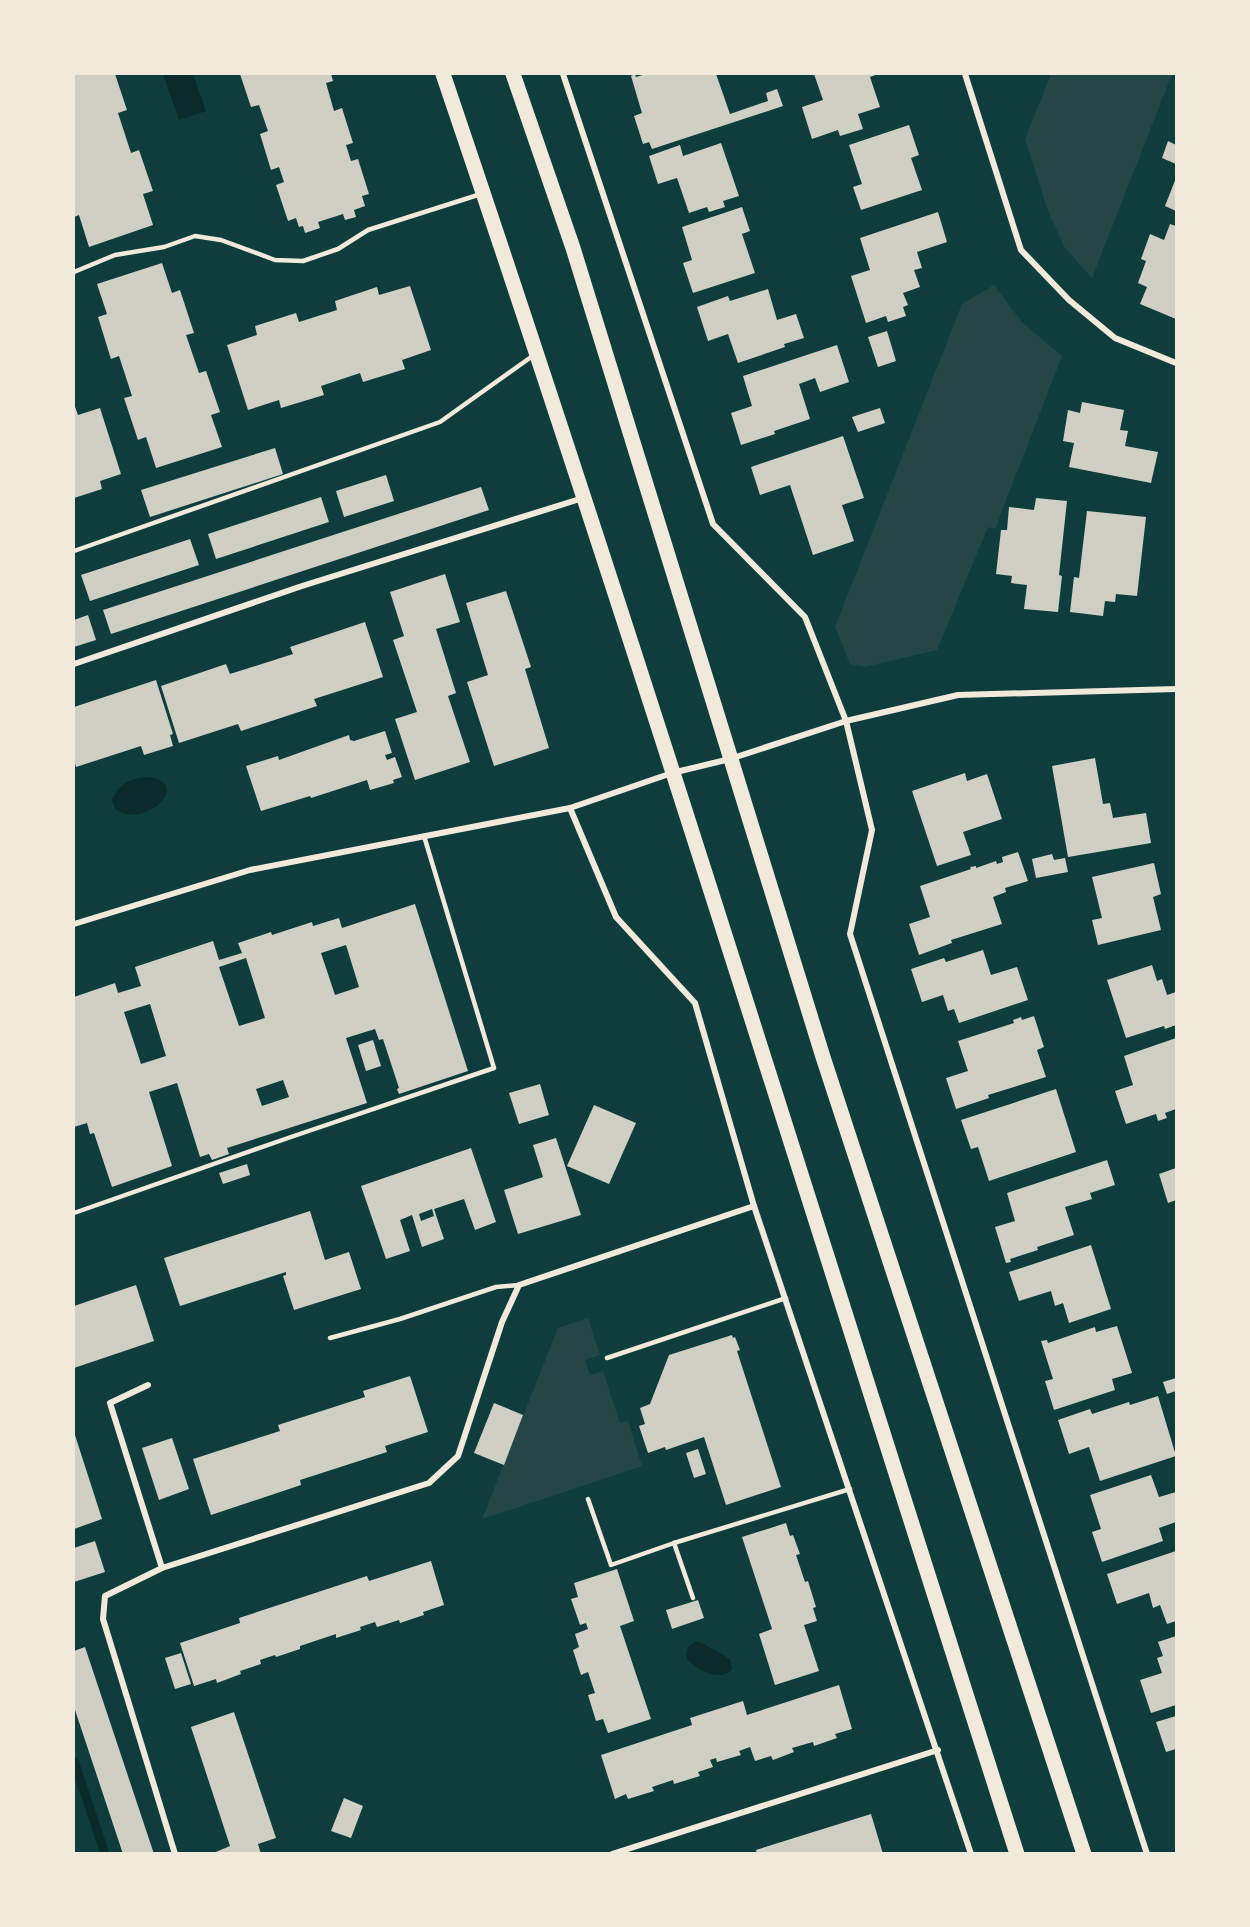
<svg xmlns="http://www.w3.org/2000/svg" width="1250" height="1927" font-family="'Exo 2',sans-serif">
<style>
.green{fill:#244646}
.water{fill:#0a2a2b}
.lines{fill:none;stroke-linecap:round;stroke-linejoin:round}
.stream{stroke:#0a2a2b;stroke-width:9}
.building{fill:#cfcfc3;fill-rule:evenodd}
.service{stroke:#f1e9da;stroke-width:4.5}
.minor{stroke:#f1e9da;stroke-width:6}
.primary{stroke:#f1e9da;stroke-width:15}
</style>
<rect width="100%" height="100%" fill="#0f3d3e"/>
<g class="green">
<path d="M1051 74H1172L1092 278 1065 248 1048 211 1025 139Z"/>
<path d="M994 285 1022 322 1062 356 995 529 988 527 937 650 865 667 850 664 835 627 962 304Z"/>
<path d="M588 1318 600 1355 585 1360 590 1375 603 1371 620 1423 628 1421 642 1466 482 1519 558 1328Z"/>
</g>
<g class="water">
<path d="M163 74H193L206 111 179 120Z"/>
<path d="M148 777C192 782 148 829 116 810L112 800C118 783 132 778 148 777Z"/>
<path d="M696 1642 702 1643 730 1659 732 1669C721 1683 697 1670 687 1659 685 1650 688 1645 696 1642Z"/>
</g>
<g class="lines">
<path class="stream" d="M74 1761 105 1854"/>
</g>
<g class="building">
<path d="M74 74H115L127 110 118 113 131 153 139 150 153 191 143 194 153 225 89 247 79 215 74 217Z"/>
<path d="M240 74H331L333 81 326 83 334 111 342 108 353 143 346 145 351 161 358 159 369 194 362 196 365 206 354 210 356 217 345 220 343 214 318 222 320 228 305 233 303 226 299 227 296 218 288 221 276 185 284 182 279 167 271 170 260 134 268 131 259 105 251 107Z"/>
<path d="M635 74 636 77 646 74H716L730 114 768 101 766 93 777 89 783 106 652 149 649 142 643 144 634 116 642 113 631 76Z"/>
<path d="M814 74H878L870 77 880 107 858 114 863 129 840 136 838 130 812 139 802 107 823 100Z"/>
<path d="M909 125 919 155 911 158 922 190 861 210 853 187 862 184 849 145Z"/>
<path d="M1168 141 1176 145V164L1162 158Z"/>
<path d="M721 143 739 196 723 201 725 207 709 212 707 207 689 213 677 178 658 184 649 156 680 145 683 156Z"/>
<path d="M1176 178V211L1165 206Z"/>
<path d="M742 207 750 231 742 234 755 273 693 293 683 263 692 260 682 227Z"/>
<path d="M938 212 947 242 917 252 922 268 914 270 920 287 903 293 908 305 903 307 906 316 888 322 886 316 866 323 851 276 870 270 860 238Z"/>
<path d="M1170 224 1176 226V319L1140 304 1147 287 1138 283 1146 261 1141 259 1150 234 1164 240Z"/>
<path d="M162 263 172 293 180 290 194 333 186 335 199 373 206 371 220 412 211 415 222 447 156 468 146 437 138 440 124 398 132 396 119 356 111 359 98 317 107 314 97 284Z"/>
<path d="M410 286 431 350 402 360 405 369 363 382 360 373 321 386 324 395 281 408 279 400 248 410 227 345 257 335 255 326 296 313 299 322 337 310 335 301 377 287 379 295Z"/>
<path d="M768 289 777 320 796 314 804 338 784 344 785 347 738 363 728 334 708 341 697 307 728 296 730 301Z"/>
<path d="M887 331 896 361 878 367 868 337Z"/>
<path d="M837 345 849 382 820 392 815 378 799 384 810 419 774 431 775 434 741 445 731 413 752 406 743 376Z"/>
<path d="M1082 402 1124 410 1120 430 1128 431 1125 446 1158 452 1151 483 1069 467 1074 443 1063 441 1068 410 1080 413Z"/>
<path d="M74 404 78 415 100 408 121 474 100 481 102 489 74 498Z"/>
<path d="M880 408 885 423 858 432 852 417Z"/>
<path d="M843 436 864 498 842 505 854 541 813 555 790 485 760 495 751 467Z"/>
<path d="M275 448 283 474 150 517 141 490Z"/>
<path d="M386 475 394 501 344 517 336 491Z"/>
<path d="M481 487 489 510 111 634 103 610Z"/>
<path d="M321 497 329 522 216 559 208 534Z"/>
<path d="M1036 498 1067 501 1059 575 1062 576 1058 612 1024 609 1027 585 1011 583 1012 576 996 574 1001 530H1007L1009 507 1034 510Z"/>
<path d="M1087 511 1146 517 1137 596 1116 594 1115 602 1105 601 1103 616 1070 612 1074 577 1079 578Z"/>
<path d="M190 539 199 565 90 601 81 575Z"/>
<path d="M445 574 460 622 436 629 456 693 448 696 470 762 415 780 395 719 417 712 393 640 404 636 390 592Z"/>
<path d="M506 591 531 667 525 669 549 748 494 766 467 682 488 675 466 603Z"/>
<path d="M88 615 96 640 74 647V620Z"/>
<path d="M365 622 383 677 314 699 317 706 241 731 238 724 179 743 161 686 226 664 230 674 293 654 290 647Z"/>
<path d="M156 680 173 734 170 735 173 746 144 755 141 746 76 767 74 760V707Z"/>
<path d="M385 731 392 753 385 755 387 760 395 757 402 777 393 780 394 783 370 790 367 780 311 798 310 796 261 811 246 766 278 756 279 760 349 735 350 740 354 741Z"/>
<path d="M1095 758 1103 804 1110 803 1113 818 1146 813 1151 843 1068 857 1052 766Z"/>
<path d="M965 773 967 781 987 774 1002 819 963 832 971 855 937 866 912 791Z"/>
<path d="M1018 852 1028 881 1005 888 1006 892 993 897 1002 924 951 940 952 943 919 955 909 924 930 917 920 886 971 869 970 867 976 866V868L996 861 997 864 1003 862 1002 857Z"/>
<path d="M1052 854 1054 860 1065 858 1068 872 1036 878 1032 859Z"/>
<path d="M1154 863 1161 894 1153 897 1161 930 1098 945 1092 920 1102 918 1092 877Z"/>
<path d="M415 904 468 1071 399 1094 397 1089 399 1088 383 1039 379 1040 375 1029 346 1038 367 1103 227 1148 229 1154 212 1160 209 1154 200 1157 177 1083 149 1092 172 1166 112 1187 94 1133 90 1134 87 1123 74 1127V997L115 983 118 993 141 986 135 967 213 941 219 960 242 953 238 943 271 932 272 935 312 922 313 926 339 918 342 928ZM346 945 359 987 335 995 321 953ZM246 958 265 1018 239 1026 219 967ZM150 1004 166 1056 141 1064 124 1012ZM283 1080 289 1097 262 1106 256 1089Z"/>
<path d="M983 950 991 975 1017 967 1028 1000 959 1023 954 1009 948 1011 943 995 922 1002 911 969 944 958 946 962Z"/>
<path d="M1152 965 1157 981 1162 979 1167 995 1176 992V1025L1165 1029 1164 1026 1126 1038 1107 980Z"/>
<path d="M1034 1016 1044 1047 1037 1050 1046 1077 988 1095 989 1098 956 1109 946 1078 968 1071 958 1041 1014 1023 1013 1020 1021 1017 1022 1020Z"/>
<path d="M1176 1038V1109L1165 1113 1167 1118 1158 1121 1156 1114 1126 1124 1115 1091 1133 1085 1124 1056Z"/>
<path d="M373 1040 381 1066 366 1071 358 1045Z"/>
<path d="M540 1084 549 1115 519 1124 509 1093Z"/>
<path d="M1056 1089 1076 1152 989 1181 978 1147 971 1149 961 1120Z"/>
<path d="M594 1105 636 1123 609 1184 567 1166Z"/>
<path d="M556 1138 581 1215 518 1234 504 1190 543 1177 533 1145Z"/>
<path d="M471 1148 496 1222 475 1230 464 1199 434 1209 444 1239 422 1247 412 1215 400 1220 410 1251 386 1259 361 1186ZM432 1209 434 1216 421 1221 419 1214Z"/>
<path d="M1107 1160 1115 1185 1090 1193 1092 1199 1065 1207 1074 1235 1037 1247 1038 1250 1010 1259 1011 1262 1006 1263 995 1227 1015 1221 1007 1193Z"/>
<path d="M247 1164 250 1175 223 1184 219 1173Z"/>
<path d="M1176 1168V1200L1168 1203 1159 1174Z"/>
<path d="M310 1211 325 1260 349 1252 361 1289 294 1310 283 1276 286 1275V1272L180 1306 164 1258Z"/>
<path d="M1091 1245 1111 1309 1069 1323 1063 1303 1055 1306 1051 1291 1019 1301 1009 1272Z"/>
<path d="M136 1285 154 1341 74 1368V1306Z"/>
<path d="M1117 1326 1132 1373 1112 1379 1115 1390 1054 1410 1045 1381 1053 1379 1041 1341 1047 1340 1048 1343 1095 1327 1096 1332Z"/>
<path d="M732 1335 733 1338 735 1337 740 1350 737 1351 781 1487 726 1505 704 1437 666 1450 665 1447 648 1453 639 1426 645 1424 640 1408 650 1404 669 1355Z"/>
<path d="M410 1376 428 1432 385 1446 387 1452 300 1480 301 1485 211 1515 193 1459 280 1431 278 1425 365 1397 363 1391Z"/>
<path d="M1176 1378V1391L1167 1394 1163 1382Z"/>
<path d="M1158 1396 1176 1456 1100 1481 1089 1447 1069 1454 1058 1420 1090 1409 1092 1414 1129 1402 1130 1405Z"/>
<path d="M494 1403 523 1415 504 1465 474 1453Z"/>
<path d="M74 1432 102 1519 74 1529Z"/>
<path d="M172 1438 189 1489 159 1500 142 1448Z"/>
<path d="M698 1449 706 1474 694 1478 686 1453Z"/>
<path d="M1151 1475 1159 1497 1176 1492V1522L1159 1528 1163 1541 1102 1562 1092 1532 1101 1529 1090 1495Z"/>
<path d="M786 1523 790 1536 793 1535 800 1554 796 1555 805 1582 808 1581 816 1607 813 1608 817 1621 804 1625 819 1671 775 1685 759 1634 772 1629 742 1537Z"/>
<path d="M95 1541 105 1572 74 1582V1548Z"/>
<path d="M1176 1551V1621L1167 1624 1160 1605 1153 1608 1149 1593 1117 1604 1107 1574Z"/>
<path d="M431 1561 444 1605 423 1612 424 1615 400 1623 399 1620 377 1627 375 1622 360 1627 361 1630 336 1638V1634L300 1646V1649L276 1657 275 1655 260 1660 261 1664 240 1671 241 1674 217 1683 216 1679 194 1686 180 1643 240 1623 239 1618 367 1576 369 1581Z"/>
<path d="M617 1569 634 1621 620 1626 651 1719 608 1733 603 1719 596 1721 588 1695 595 1693 588 1672 581 1675 573 1650 579 1647 575 1634 588 1629 586 1623 580 1625 571 1599 578 1597 574 1583Z"/>
<path d="M698 1600 704 1618 672 1629 666 1610Z"/>
<path d="M1176 1636V1705L1151 1713 1140 1680 1162 1673 1157 1658 1163 1656 1158 1642Z"/>
<path d="M85 1647 154 1854H123L74 1707V1651Z"/>
<path d="M181 1653 191 1684 175 1689 165 1658Z"/>
<path d="M839 1685 852 1729 835 1734 837 1738 814 1746 813 1742 792 1748 794 1752 773 1760 771 1756 755 1761 750 1747 739 1751 741 1755 717 1762 716 1758 710 1760 713 1767 698 1772 700 1776 674 1784 673 1780 652 1787 654 1791 628 1799 626 1794 615 1799 601 1755 692 1725 690 1718 743 1701 747 1715Z"/>
<path d="M234 1712 276 1838 258 1844 261 1854H211L230 1846 191 1727Z"/>
<path d="M1176 1716V1749L1166 1752 1156 1722Z"/>
<path d="M344 1798 363 1806 351 1838 331 1831Z"/>
<path d="M871 1814 883 1854H757L756 1850Z"/>
</g>
<g class="lines">
<g class="service">
<path d="M74 272 115 255 164 247 195 236 221 240 275 260 303 261 338 249 368 230 481 194"/>
<path d="M74 551 440 422 534 355"/>
<path d="M74 1213 288 1138 494 1068 424 836"/>
<path d="M330 1338 400 1319 496 1287 519 1285"/>
<path d="M607 1358 786 1298"/>
<path d="M588 1499 611 1565 674 1543 850 1489"/>
<path d="M674 1543 693 1598"/>
</g>
<g class="minor">
<path d="M563 74 713 524 805 617 846 721 872 830 850 934 1147 1854"/>
<path d="M965 74 1021 250 1069 300 1115 338 1176 363"/>
<path d="M74 664 302 586 583 498"/>
<path d="M570 808 616 917 695 1003 754 1206 971 1854"/>
<path d="M74 924 250 870 570 808 672 773 730 759 846 721 958 695 1176 689"/>
<path d="M148 1385 110 1403 162 1568"/>
<path d="M175 1854 103 1619 105 1596 162 1568 429 1483 458 1456 502 1322 519 1285 754 1206"/>
<path d="M612 1854 938 1750"/>
</g>
<g class="primary">
<path d="M443 74C643 664 827 1260 1017 1854"/>
<path d="M513 74 573 248 823 1057 1084 1854"/>
</g>
</g>
<rect width="1250" height="1927" fill="none" stroke="#f1e9da" stroke-width="150"/>
</svg>
